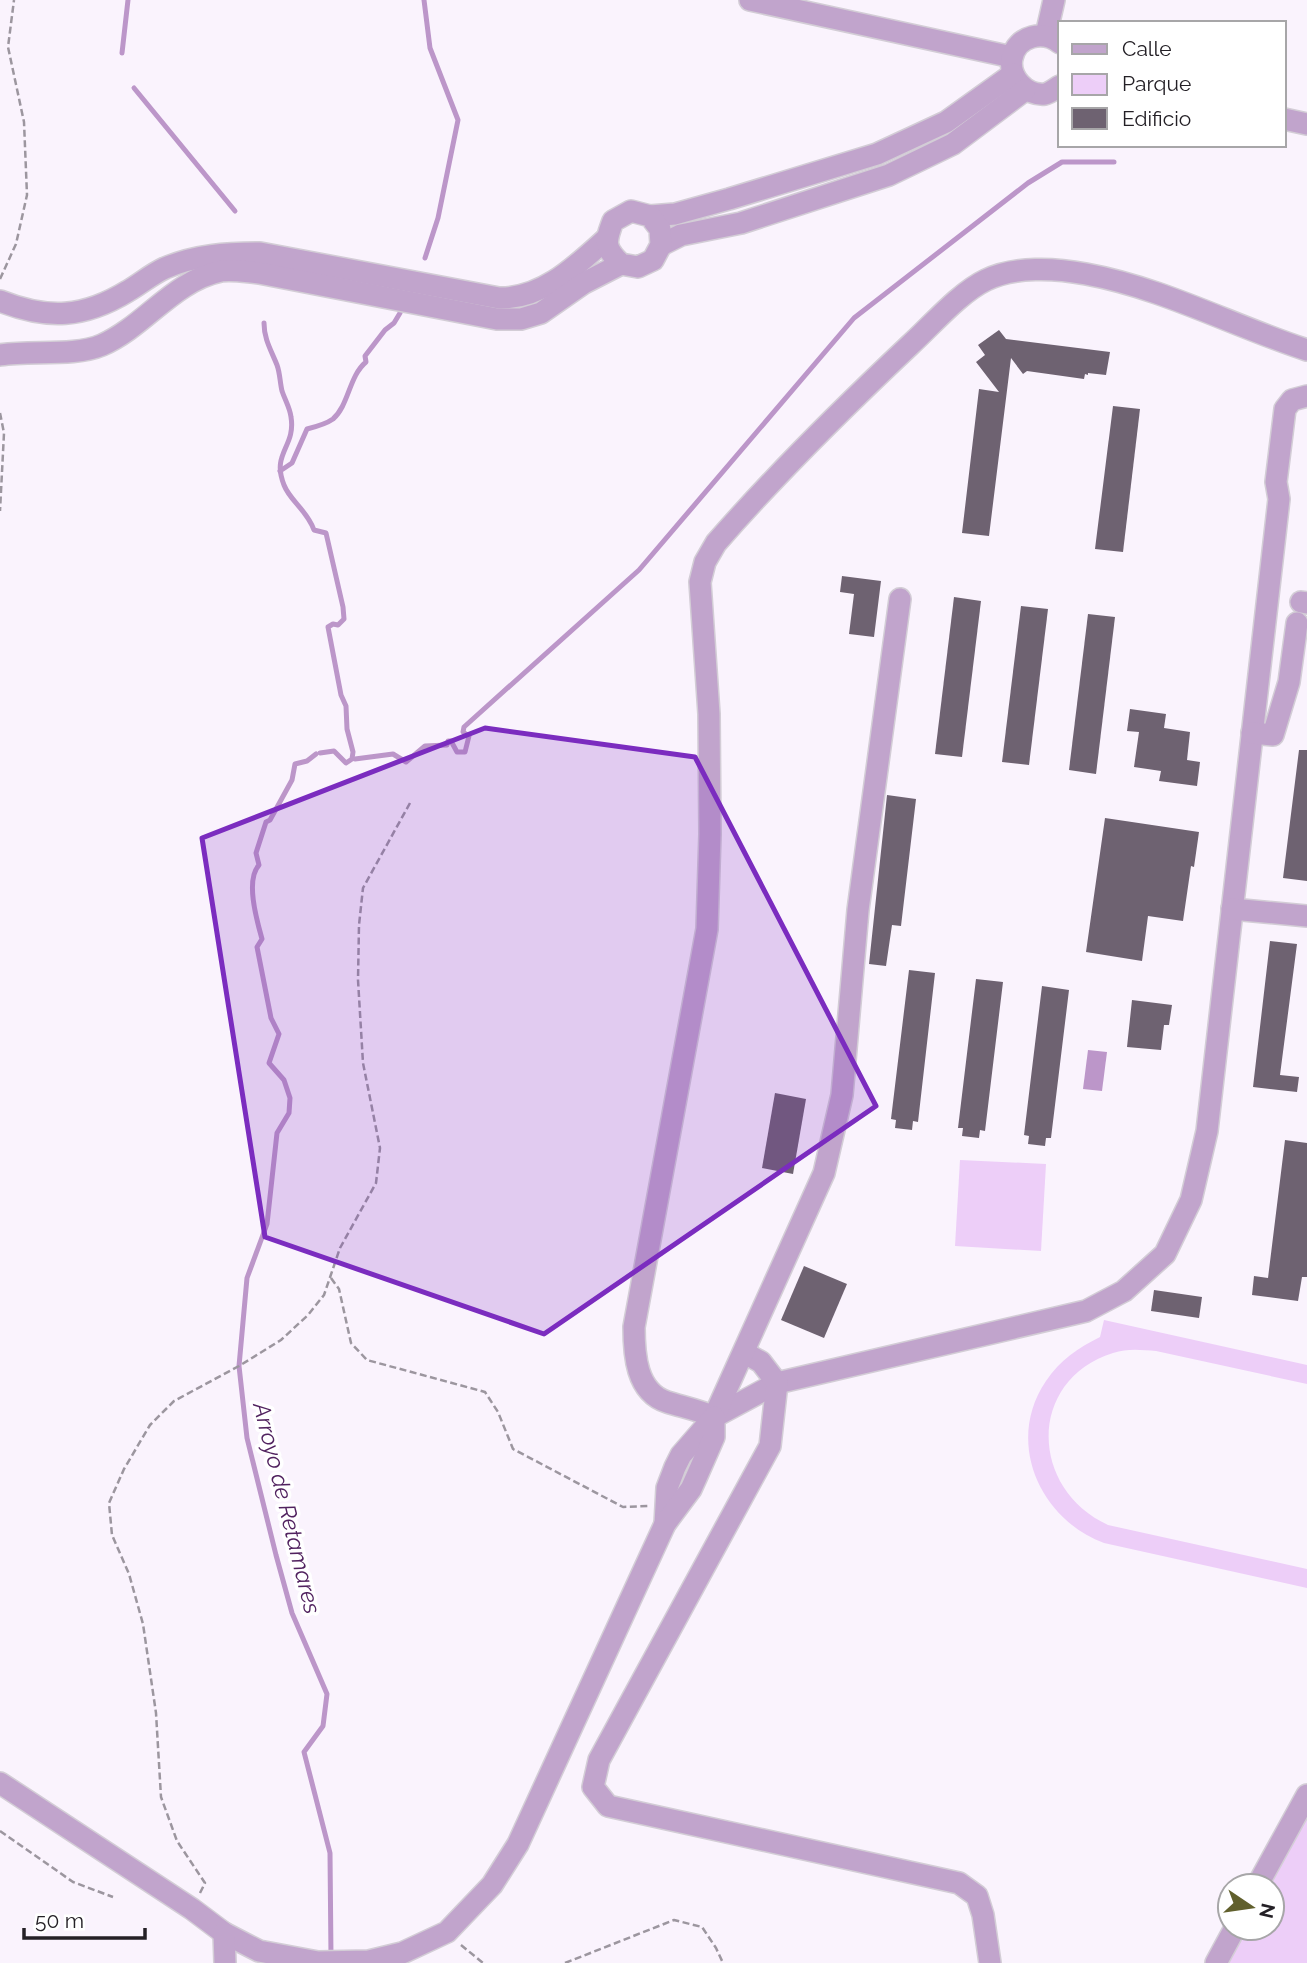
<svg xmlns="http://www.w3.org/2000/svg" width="1307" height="1963" font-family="Raleway,sans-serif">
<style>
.green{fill:#edcef8}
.water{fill:#bc96c9}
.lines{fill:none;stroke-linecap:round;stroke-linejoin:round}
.stream{stroke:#bc96c9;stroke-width:5}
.building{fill:#6e6271}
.minor-casing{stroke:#d3cdd6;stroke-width:24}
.path{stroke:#9c969f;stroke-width:2.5;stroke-dasharray:7 3.5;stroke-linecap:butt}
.minor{stroke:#c1a4cc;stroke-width:21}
.marked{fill:#7b2cbf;fill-opacity:0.2;stroke:#7b2cbf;stroke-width:5;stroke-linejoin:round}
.labels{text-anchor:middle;stroke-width:7;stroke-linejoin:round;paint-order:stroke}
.water-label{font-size:23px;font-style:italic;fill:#51225f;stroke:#fff}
</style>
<rect width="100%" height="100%" fill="#faf3fd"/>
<g class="green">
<path d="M960 1160 1046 1164 1041 1251 955 1246Z"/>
<path d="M1104 1320 1307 1365V1384L1156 1351C1142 1350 1128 1348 1113 1353 1027 1380 1029 1489 1108 1525L1307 1569V1588L1104 1543C1039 1519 1005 1441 1046 1381 1060 1360 1078 1348 1100 1337Z"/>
<path d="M1307 1807V1963H1223L1241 1928H1272V1886H1264Z"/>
</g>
<path class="water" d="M1088 1050 1107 1052 1102 1091 1083 1089Z"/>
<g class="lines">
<g class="stream">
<path d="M424 0 430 48 458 120 438 218 425 258"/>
<path d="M122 53 128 0"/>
<path d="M134 88 235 211"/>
<path d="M264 323C264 339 271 350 277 365 280 373 280 383 282 391 285 400 290 408 291 417 296 447 271 453 284 485 290 501 307 510 314 530L326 533 343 607 344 619 338 625 333 624 328 627 341 695 346 706 347 729 353 752 352 759 346 763 334 751 320 753"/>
<path d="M280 471 292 463 307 429C315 427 326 424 333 419 349 405 349 376 366 362L365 356 385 330 394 323 400 313"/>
<path d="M316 754 307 761 295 764 292 780 270 820 266 822 256 853 259 865C245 880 257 921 262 939L257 947 271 1018 279 1034 269 1063 284 1080 290 1098 289 1113 277 1133 267 1224 247 1278 239 1366 247 1438 276 1555 292 1613 327 1694 323 1726 304 1752 330 1853 331 1957"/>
<path d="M355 759 393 754 406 762 425 746 447 745 448 741H451L457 752H465L469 736 463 732 464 727 639 570 854 318 1028 183 1062 162H1114"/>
</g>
</g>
<g class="building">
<path d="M999 330 1006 339 1110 352 1106 375 1088 373V375L1085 374 1084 379 1027 371 1023 374 1011 358 989 536 962 533 979 389 999 392 976 362 985 355 978 345Z"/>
<path d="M1113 406 1140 409 1123 552 1095 549Z"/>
<path d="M842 576 881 581 874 637 849 634 854 594 840 592Z"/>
<path d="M954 597 981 601 962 757 935 754Z"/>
<path d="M1021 606 1048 609 1029 765 1002 762Z"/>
<path d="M1088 614 1115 617 1096 774 1069 770Z"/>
<path d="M1130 709 1166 714 1164 728 1190 732 1187 760 1200 762 1197 786 1159 781 1161 771 1134 767 1139 732 1127 731Z"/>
<path d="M1299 750H1307V881L1283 878Z"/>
<path d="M887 795 916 799 901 926 892 925 886 966 869 964Z"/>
<path d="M1105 818 1199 832 1194 867 1191 866 1183 921 1148 916 1142 961 1086 952Z"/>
<path d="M1270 941 1297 944 1280 1075 1299 1077 1297 1092 1253 1087Z"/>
<path d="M909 970 935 973 918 1122 913 1121 912 1130 895 1128 896 1120 891 1119Z"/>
<path d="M976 979 1003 982 985 1131 980 1130 979 1138 962 1136 963 1128H958Z"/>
<path d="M1042 986 1069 990 1051 1138H1046L1045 1146 1028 1144 1029 1136 1024 1135Z"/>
<path d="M1132 1000 1172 1005 1169 1025H1164L1161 1050 1127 1047Z"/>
<path d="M775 1093 806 1099 793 1174 762 1168Z"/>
<path d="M1285 1140 1307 1143V1277H1302L1298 1301 1252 1295 1254 1276 1268 1278Z"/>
<path d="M804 1266 847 1284 824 1338 781 1320Z"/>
<path d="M1154 1290 1202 1297 1199 1318 1151 1311Z"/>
</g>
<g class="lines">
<defs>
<g id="minor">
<path d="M750 0 1012 57"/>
<path d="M1046 35 1054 0"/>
<path d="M1060 43C1044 30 1017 35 1012 58 1008 77 1026 96 1045 94 1050 93 1056 88 1060 86"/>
<path d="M1284 119 1307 124"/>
<path d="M650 216 675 214 729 199 877 154 946 122 1013 74"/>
<path d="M661 245 681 235 741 223 889 175 953 144 1025 90"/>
<path d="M0 301C48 320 84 318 128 291 140 284 152 274 165 268 196 255 226 253 260 253L499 298C542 299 575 267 606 239"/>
<path d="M1307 350C1233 326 1163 288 1086 274 1055 268 1015 266 986 280 959 293 932 325 910 345 842 409 777 473 716 543L705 562 700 582 709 714 710 834 707 929 634 1327C634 1354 636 1392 667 1402 683 1407 699 1410 714 1417L777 1383 1086 1311 1124 1291 1165 1254 1191 1200 1207 1131 1279 499 1276 482 1285 409 1292 400 1307 396"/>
<path d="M0 355C32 350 74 357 102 345 145 326 173 281 221 271 232 269 247 272 259 273L497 319H521L541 313 584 283 621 264 638 267 653 260 661 245 660 229 650 216 631 211 613 221C605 242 604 248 621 264"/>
<path d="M1301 602 1307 603"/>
<path d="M1252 733 1273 735 1289 682 1297 623"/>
<path d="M1232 909 1307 916"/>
<path d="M745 1353 761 1362 777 1383 770 1446 599 1760 593 1787 608 1806 959 1883 977 1896 983 1915 990 1963"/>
<path d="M665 1524 667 1488 675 1467 681 1455 714 1417 824 1173 842 1095 858 910 900 599"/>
<path d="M0 1783 192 1909 224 1933 259 1951 318 1962 369 1961 402 1953 447 1932 492 1885 518 1844 665 1524 691 1489 696 1478 714 1437V1417"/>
<path d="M1257 1886 1307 1795"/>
<path d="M224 1933 225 1963"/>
<path d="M1216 1963 1235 1928"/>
</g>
</defs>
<use href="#minor" class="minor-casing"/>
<g class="path">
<path d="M0 279 16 244 27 195 24 122 8 47 14 0"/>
<path d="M0 413 4 433 0 511"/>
<path d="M331 1278 339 1289 351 1343 367 1360 485 1392 498 1412 513 1449 623 1507 648 1506"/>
<path d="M0 1831 73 1882 113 1897"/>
<path d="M200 1893 205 1883 177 1841 161 1797 156 1713 143 1624 129 1574 112 1535 109 1503 124 1469 150 1425 174 1401 239 1366 281 1340 308 1315 324 1295 340 1248 376 1183 380 1148 363 1063 358 980 359 925 363 888 410 803"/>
<path d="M461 1945 483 1963"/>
<path d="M565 1963 674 1920 702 1927 716 1948 723 1963"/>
</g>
<use href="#minor" class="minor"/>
</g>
<path class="marked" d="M485 728 695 757 876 1106 544 1334 265 1237 202 838Z"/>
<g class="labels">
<g class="water-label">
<text transform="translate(287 1508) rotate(76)" y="8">Arroyo de Retamares</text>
</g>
</g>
<rect x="1058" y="21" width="228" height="126" fill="#ffffff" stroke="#a7a6a8" stroke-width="2"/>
<rect x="1072" y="44" width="35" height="10" fill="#c1a4cc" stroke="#a7a6a8" stroke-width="2"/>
<text x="1122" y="56" font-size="21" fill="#242026">Calle</text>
<rect x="1072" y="74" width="35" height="21" fill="#edcef8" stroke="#a7a6a8" stroke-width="2"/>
<text x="1122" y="91" font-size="21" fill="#242026">Parque</text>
<rect x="1072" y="108" width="35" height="21" fill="#6e6271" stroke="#a7a6a8" stroke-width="2"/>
<text x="1122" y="126" font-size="21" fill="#242026">Edificio</text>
<g transform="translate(1251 1907) rotate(103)"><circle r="33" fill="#ffffff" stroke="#a7a6a8" stroke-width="2"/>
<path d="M0-5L12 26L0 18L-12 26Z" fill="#61602d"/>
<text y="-10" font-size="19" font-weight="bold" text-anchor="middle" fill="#242026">N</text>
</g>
<path d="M24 1928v10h121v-10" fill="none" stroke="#242026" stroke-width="3.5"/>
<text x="35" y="1928" font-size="21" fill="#242026" stroke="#ffffff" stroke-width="5" paint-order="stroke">50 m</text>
</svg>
